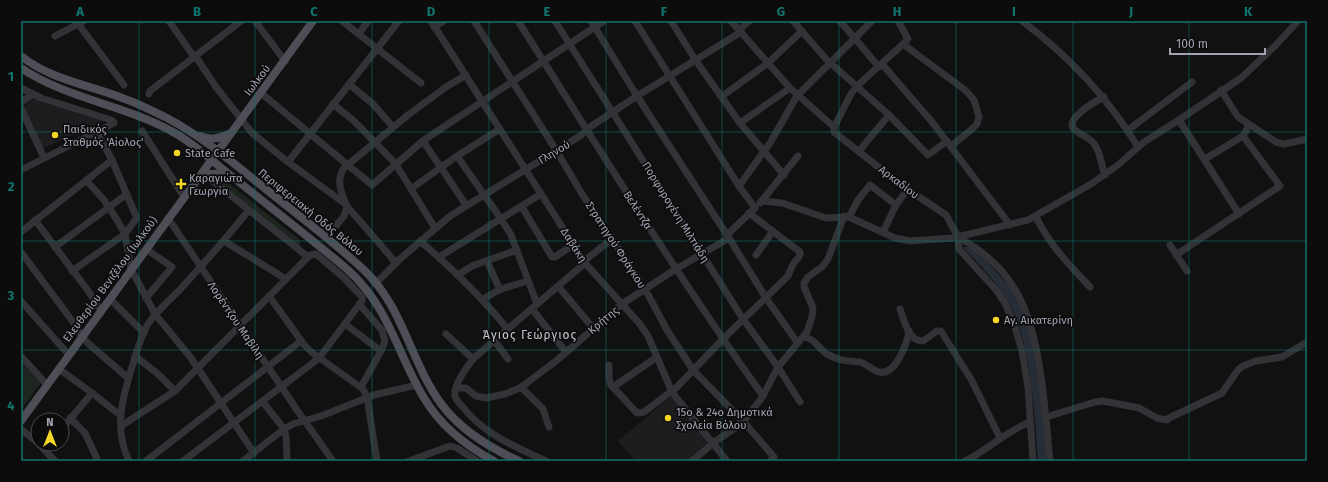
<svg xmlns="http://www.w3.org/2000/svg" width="1328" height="482" font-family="'Fira Sans',sans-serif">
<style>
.built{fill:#1d1d1f}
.green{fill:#1d251f}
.water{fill:#272d36}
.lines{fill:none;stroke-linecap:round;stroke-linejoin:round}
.minor{stroke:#323237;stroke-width:7}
.major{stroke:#4e4e56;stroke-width:8}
.grid{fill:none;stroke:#0f766e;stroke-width:1;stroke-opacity:0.55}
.poi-dot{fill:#f4d627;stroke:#0c0c0d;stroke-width:1.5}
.labels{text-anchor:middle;stroke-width:3.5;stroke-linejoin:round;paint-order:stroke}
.street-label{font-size:11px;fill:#a2a4b3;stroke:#0c0c0d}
.poi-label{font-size:11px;fill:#a2a4b3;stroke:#0c0c0d;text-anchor:start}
.neighbourhood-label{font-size:12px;letter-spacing:1px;fill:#c3c4cf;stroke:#0c0c0d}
.neatline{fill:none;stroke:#0f766e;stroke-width:1.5}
.grid-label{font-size:13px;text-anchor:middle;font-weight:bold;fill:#0f766e}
</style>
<rect width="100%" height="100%" fill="#111112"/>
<g class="built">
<path d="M34 99 47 104 81 112 104 121 42 149 23 107Z"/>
<path d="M672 396 709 441 686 461H636L618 441Z"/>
</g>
<g class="green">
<path d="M215 177 227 182 299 239 300 245 299 246 214 178Z"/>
<path d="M21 362 41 383 21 410Z"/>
</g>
<path class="water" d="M963 247H974L1011 288 1016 295 1031 335 1041 398 1047 461H1038C1034 412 1032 347 1009 303 998 283 978 264 963 247Z"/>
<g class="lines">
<g class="minor">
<path d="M76 21 124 85"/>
<path d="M169 21 192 54 198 60 216 87 252 133 288 162 344 203 379 243 396 263"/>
<path d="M255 21 285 61"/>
<path d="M342 21 421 83"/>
<path d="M431 21 585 263 639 323 648 336 672 392 727 461"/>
<path d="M474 21 556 150 582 194 645 289 667 330 693 370 743 421 774 457 770 461"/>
<path d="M518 21C598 147 676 274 763 396"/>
<path d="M555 21 743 319 778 367 800 402"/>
<path d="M591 21 637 96 729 238 766 298 797 342"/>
<path d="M635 21 739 186 755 208"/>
<path d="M671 21 696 61 740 123 784 175"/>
<path d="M731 21 790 88 834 127"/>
<path d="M793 21 826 59 889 115 928 155 947 141"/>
<path d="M840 21 879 67"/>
<path d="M898 21 908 39 903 44 965 90 974 100 979 117 977 124 971 130 951 146"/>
<path d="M1022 21C1069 56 1108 98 1138 147"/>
<path d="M434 27 444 21"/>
<path d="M739 30 749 21"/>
<path d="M359 34 368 21"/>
<path d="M55 36 84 21"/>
<path d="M903 44 857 86 851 94 834 127V132L900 184 946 215 958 237 959 249 997 291 1005 303 1014 324 1022 351 1028 387 1033 461"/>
<path d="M882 64 932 122 1010 225"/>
<path d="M349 84 373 104 393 127"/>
<path d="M21 88 41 98 108 119 113 121 114 123 21 170"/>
<path d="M1221 90 1238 117 1276 142 1284 144 1307 139"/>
<path d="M261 93 372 185 424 140 604 21"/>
<path d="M149 94 150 91 241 21"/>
<path d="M721 97 768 63 802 31"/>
<path d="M1104 97C1096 101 1062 120 1075 130 1082 136 1090 137 1095 145 1101 154 1101 165 1105 175"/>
<path d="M21 102 32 95"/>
<path d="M333 104 354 121 395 163 435 228"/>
<path d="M21 108 44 158"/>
<path d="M1179 120 1239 214"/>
<path d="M740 123 790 88"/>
<path d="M1128 130 1192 82"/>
<path d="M142 131 184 197"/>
<path d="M423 141 466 205"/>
<path d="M859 151 889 115"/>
<path d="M457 156 501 219 511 235 537 304"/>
<path d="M1205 159 1243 136 1249 125"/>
<path d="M288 162 398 22 396 21"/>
<path d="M205 175 308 257"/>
<path d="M86 180 104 200 117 220 125 234 131 269 155 314 191 358 254 453"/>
<path d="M739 186 770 143 797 96 872 21"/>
<path d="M412 188 457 156 500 129"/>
<path d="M762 201 782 203 826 218 849 217 895 238 910 241 953 238 1028 220 1091 184 1118 165 1144 142 1179 120 1241 78 1275 46 1298 21"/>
<path d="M760 203 798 156"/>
<path d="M522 207 552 257H555L573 245"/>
<path d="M849 217 858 200 870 185 896 205"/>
<path d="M1036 217C1049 244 1070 266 1090 287"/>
<path d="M168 218 297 410 333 461"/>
<path d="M35 220 89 292 101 311"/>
<path d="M334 228 344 216 347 207C342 194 335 181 344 168L408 115 446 87 466 75"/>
<path d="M21 232 112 160"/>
<path d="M883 232 896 205 908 189"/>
<path d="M727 235 753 210"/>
<path d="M958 237C1014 267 1031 310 1040 370 1045 400 1047 431 1050 461"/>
<path d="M224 241 286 279"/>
<path d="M420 241C452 268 481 297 507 328"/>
<path d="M1170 245 1187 271"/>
<path d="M55 247 127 194"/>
<path d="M146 249 172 267 146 298"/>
<path d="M21 252 76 326 82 337 90 345 128 378"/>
<path d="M756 255 773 231"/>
<path d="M1176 255 1280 186 1243 136"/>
<path d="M439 257 541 194"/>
<path d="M487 261 500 290"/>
<path d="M584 261 612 239"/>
<path d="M72 271 125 234 136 219V216L112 160 97 132"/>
<path d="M458 275 472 266 517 250"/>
<path d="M376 283 400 259 450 216 580 136 590 127 637 96 741 32"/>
<path d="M558 286 593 328"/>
<path d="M269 296 305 346 314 354 363 389 367 397 377 461"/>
<path d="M110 299 144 333"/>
<path d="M483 299 501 289 528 281"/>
<path d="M21 301 69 355"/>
<path d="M359 304 382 330 385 341 381 351"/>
<path d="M532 309 566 352"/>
<path d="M900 309C904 320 908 341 923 341L937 331H941L972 381 1000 438"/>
<path d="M345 324 381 351 361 387"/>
<path d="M446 334 473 359"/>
<path d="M803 337C815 338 818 348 827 354 838 361 848 361 860 362 867 364 872 370 879 372 896 376 907 343 909 331"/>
<path d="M494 340 508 359"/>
<path d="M21 356 47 385"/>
<path d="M135 356 158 374 175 391"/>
<path d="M609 365V379L611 385 637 413 644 412 677 387 723 339 788 276C790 272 791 267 794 263 797 258 801 258 800 252L749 213"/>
<path d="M59 369 92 393 120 415"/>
<path d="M521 387 543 409 549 427"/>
<path d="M613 387 657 357"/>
<path d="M457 388H466L476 396 486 398 505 394 520 388 556 361 622 304 676 269 729 238"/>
<path d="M263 402 284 429 286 436 287 461"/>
<path d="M1046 417 1095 402 1103 401 1139 408 1157 418 1167 420 1169 418 1222 393 1238 370 1243 366 1256 361 1282 357 1307 342"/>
<path d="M70 418 85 433 98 461"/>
<path d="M121 426 175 391 310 255 316 254 343 277 362 297V301L319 358 314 362 183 461"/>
<path d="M21 429 38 443"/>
<path d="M62 429 92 393"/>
<path d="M39 444 55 461"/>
<path d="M129 461C113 429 123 395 133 364 137 350 141 336 148 324 158 309 173 298 185 284 207 260 228 236 248 211"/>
<path d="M146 461 301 341"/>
<path d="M243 461 284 429 293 424 321 416 374 395 417 385"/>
<path d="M409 461 450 446 457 448 477 461"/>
<path d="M546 461C516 447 483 434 462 406 459 403 456 400 455 396 453 385 468 365 474 358L585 263"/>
<path d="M692 461 713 443 738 426 747 417 763 396 778 367 807 332 812 317 813 308 804 287V283L808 277 823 266 828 259 844 216"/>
<path d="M965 461C988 450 1006 431 1030 422"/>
</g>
<g class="major">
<path d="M21 56C51 80 90 85 125 99 139 104 153 111 167 118 205 138 238 167 272 194 303 219 335 243 364 270 404 308 410 362 442 405 461 430 490 448 519 461"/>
<path d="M21 68C67 99 125 105 173 132 197 145 217 166 239 182 275 211 313 240 348 270 389 307 397 353 424 398 440 425 466 446 494 461"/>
<path d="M200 136C211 140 218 139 229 134"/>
<path d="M199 179C209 172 218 172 229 178"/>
<path d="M21 421 313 21"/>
</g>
</g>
<path class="grid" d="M139 21V461M255 21V461M372 21V461M489 21V461M606 21V461M722 21V461M839 21V461M956 21V461M1073 21V461M1189 21V461M21 132H1307M21 241H1307M21 350H1307"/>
<g class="poi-dot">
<circle cx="55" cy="135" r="4"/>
<circle cx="177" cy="153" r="4"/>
<path d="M179 178h4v4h4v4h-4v4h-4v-4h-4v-4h4z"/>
<circle cx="996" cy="320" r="4"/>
<circle cx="668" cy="418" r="4"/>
</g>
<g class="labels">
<g class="street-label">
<text transform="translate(257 80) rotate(-53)" y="4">Ιωλκού</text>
<text transform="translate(554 152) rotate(-31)" y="4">Γληνού</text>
<text transform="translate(899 182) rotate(37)" y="4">Αρκαδίου</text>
<text transform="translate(638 210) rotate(57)" y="4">Βελέντζα</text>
<text transform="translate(311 212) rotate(39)" y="4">Περιφερειακή Οδός Βόλου</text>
<text transform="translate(676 212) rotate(58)" y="4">Πορφυρογένη Μιλτιάδη</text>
<text transform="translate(574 245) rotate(57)" y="4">Δαβάκη</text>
<text transform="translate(616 245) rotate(57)" y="4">Στρατηγού Φράγκου</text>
<text transform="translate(110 279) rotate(-54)" y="4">Ελευθερίου Βενιζέλου (Ιωλκού)</text>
<text transform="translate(236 320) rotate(56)" y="4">Λορέντζου Μαβίλη</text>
<text transform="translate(603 320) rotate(-40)" y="4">Κρήτης</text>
</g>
<g class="poi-label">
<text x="63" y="133">Παιδικός<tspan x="63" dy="13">Σταθμός 'Αίολος'</tspan></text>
<text x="185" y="157">State Cafe</text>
<text x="189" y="182">Καραγιώτα<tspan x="189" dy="13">Γεωργία</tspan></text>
<text x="1004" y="324">Αγ. Αικατερίνη</text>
<text x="676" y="416">15ο &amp; 24ο Δημοτικά<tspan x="676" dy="13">Σχολεία Βόλου</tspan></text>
</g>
<g class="neighbourhood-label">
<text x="530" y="339">Άγιος Γεώργιος</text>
</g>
</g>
<rect width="1328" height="482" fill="none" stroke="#0c0c0d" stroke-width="44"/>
<g transform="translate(50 432)"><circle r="19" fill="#0c0c0d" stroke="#48494f"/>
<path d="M0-3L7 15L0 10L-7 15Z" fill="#f4d627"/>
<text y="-6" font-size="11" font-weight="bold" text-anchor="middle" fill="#a2a4b3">N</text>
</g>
<path d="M1170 48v6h95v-6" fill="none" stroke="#a2a4b3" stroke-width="2"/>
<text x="1176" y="48" font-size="12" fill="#a2a4b3" stroke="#0c0c0d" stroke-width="3" paint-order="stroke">100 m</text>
<rect x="22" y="22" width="1284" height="438" class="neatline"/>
<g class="grid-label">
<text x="80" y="16">A</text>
<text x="197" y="16">B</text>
<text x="314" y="16">C</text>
<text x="431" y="16">D</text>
<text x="547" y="16">E</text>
<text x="664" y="16">F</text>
<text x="781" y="16">G</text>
<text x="897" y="16">H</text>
<text x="1014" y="16">I</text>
<text x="1131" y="16">J</text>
<text x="1248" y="16">K</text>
<text x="11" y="81">1</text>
<text x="11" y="191">2</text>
<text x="11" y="300">3</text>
<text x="11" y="410">4</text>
</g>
</svg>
